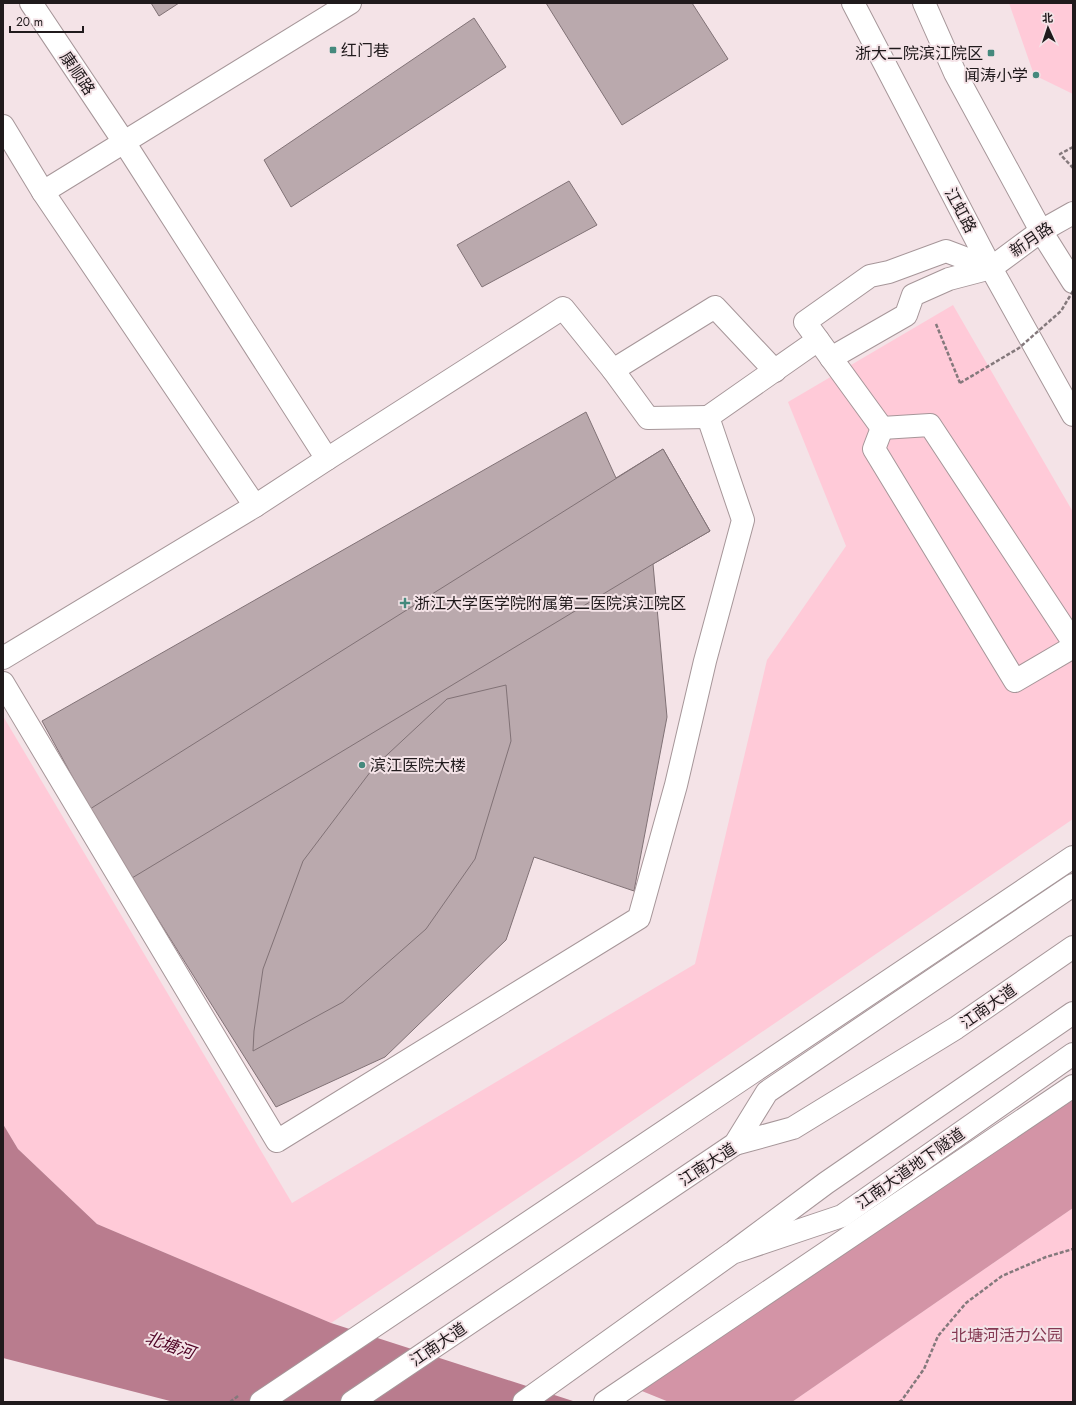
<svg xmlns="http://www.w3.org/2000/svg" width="1076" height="1405" font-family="Jost,'Noto Sans SC',sans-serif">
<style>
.green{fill:#ffcad8}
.forest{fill:#d394a6}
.water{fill:#b97c8e}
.building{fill:#baa9ad;stroke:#817276}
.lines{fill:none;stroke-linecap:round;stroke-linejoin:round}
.minor-casing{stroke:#a69699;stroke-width:24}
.major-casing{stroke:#a69699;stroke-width:24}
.highway-casing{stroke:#a69699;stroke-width:24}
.path{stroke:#84797c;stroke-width:2.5;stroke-dasharray:4 2;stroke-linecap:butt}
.minor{stroke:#fff;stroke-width:22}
.major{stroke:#fff;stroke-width:22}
.highway{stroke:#fff;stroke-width:22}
.path-bridge{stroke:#84797c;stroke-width:2.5;stroke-dasharray:4 2;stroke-linecap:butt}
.poi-dot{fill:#45897d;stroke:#f4e3e7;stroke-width:1.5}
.labels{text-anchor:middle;stroke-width:4;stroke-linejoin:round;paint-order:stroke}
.poi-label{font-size:16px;fill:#201a1c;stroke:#f4e3e7;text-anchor:start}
.street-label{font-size:16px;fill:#201a1c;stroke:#f4e3e7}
.park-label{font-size:16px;fill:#843852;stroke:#f4e3e7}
.water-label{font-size:17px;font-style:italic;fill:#500426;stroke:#f4e3e7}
</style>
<rect width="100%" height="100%" fill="#f4e3e7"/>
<g class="green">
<path d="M1009 3H1073V94L1034 75Z"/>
<path d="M953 305 1073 512V819L578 1158 331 1323 97 1224 18 1149 3 1124V716L292 1203 695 964 767 660 846 546 788 402Z"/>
<path d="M1073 1208V1402H792Z"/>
</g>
<path class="forest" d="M1073 1078V1208L792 1402H669L627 1385Z"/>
<path class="water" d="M3 1124 18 1149 97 1224 331 1323 576 1402H174L3 1358Z"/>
<g class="building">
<path d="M151 3H179L159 16Z"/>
<path d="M546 3H692L728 59 622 125Z"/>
<path d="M474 18 506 67 291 207 264 160Z"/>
<path d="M569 181 597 225 482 287 457 245Z"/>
<path d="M586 412 616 478 663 449 710 531 653 564 667 717 634 891 534 857 506 940 385 1057 276 1107 132 878 90 809 42 721Z"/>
<path d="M663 449 710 531 653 564 132 878 90 809Z"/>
<path d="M506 685 511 741 475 859 426 929 343 1002 253 1051 254 1031 263 969 303 861 374 767 447 699Z"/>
</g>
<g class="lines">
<defs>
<g id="minor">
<path d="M31 3 124 142 327 459"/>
<path d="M3 126 43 192 350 3"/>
<path d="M43 192 255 506"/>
<path d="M831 358 906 315 913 295 949 279 991 268 1041 231 1073 213"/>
<path d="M613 370 715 307 775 371"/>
<path d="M882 428 874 449 1015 681 1073 647"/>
<path d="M882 428 805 322 870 276 889 272 946 251 991 268"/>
<path d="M882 428 930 425 1073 642"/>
<path d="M3 658 255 506 327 459 563 308 613 370 648 418 708 417"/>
<path d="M3 683 277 1141 639 918 676 785 705 661 743 520 708 417 818 340"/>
</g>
<g id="major">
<path d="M853 3 991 268 1073 415"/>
<path d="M924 3 955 73 1041 231 1073 282"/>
<path d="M735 1144 793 1128 956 1028 1073 947"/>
<path d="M736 1250 826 1183 1073 1013"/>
<path d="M261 1402 1073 857"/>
<path d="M605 1402 1073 1086"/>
</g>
<g id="highway">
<path d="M352 1402 735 1144 767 1092 1073 885"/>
<path d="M524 1402 732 1253 842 1216 1073 1054"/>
</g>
</defs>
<use href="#minor" class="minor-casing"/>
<use href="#major" class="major-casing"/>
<use href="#highway" class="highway-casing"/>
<g class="path">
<path d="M1073 147 1060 154 1073 168"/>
<path d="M936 324 960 383"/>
<path d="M230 1402 238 1396"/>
<path d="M899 1402 902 1400 924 1369 938 1336 966 1303 1002 1276 1046 1257 1073 1249"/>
</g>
<use href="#minor" class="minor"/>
<use href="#major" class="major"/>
<use href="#highway" class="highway"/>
<path class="path-bridge" d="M960 383 1019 348 1061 311 1073 291"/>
</g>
<g class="poi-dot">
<rect x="329" y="46" width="8" height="8" rx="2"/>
<rect x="987" y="49" width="8" height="8" rx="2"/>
<circle cx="1036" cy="75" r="4"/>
<path d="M403 597h4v4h4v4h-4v4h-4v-4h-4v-4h4z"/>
<circle cx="362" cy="765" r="4"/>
</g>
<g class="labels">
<g class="poi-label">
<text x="341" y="56">红门巷</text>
<text x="983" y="59" text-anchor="end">浙大二院滨江院区</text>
<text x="1028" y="81" text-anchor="end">闻涛小学</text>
<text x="414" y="609">浙江大学医学院附属第二医院滨江院区</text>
<text x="370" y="771">滨江医院大楼</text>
</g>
<g class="street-label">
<text transform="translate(78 73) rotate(56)" y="6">康顺路</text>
<text transform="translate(961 210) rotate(62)" y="6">江虹路</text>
<text transform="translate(1031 239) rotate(-34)" y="6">新月路</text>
<text transform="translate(988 1006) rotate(-35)" y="6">江南大道</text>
<text transform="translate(707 1164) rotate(-33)" y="6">江南大道</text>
<text transform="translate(910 1168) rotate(-35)" y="6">江南大道地下隧道</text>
<text transform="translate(438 1344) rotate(-34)" y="6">江南大道</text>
</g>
<g class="park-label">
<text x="1007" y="1341">北塘河活力公园</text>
</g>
<g class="water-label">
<text transform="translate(170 1345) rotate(19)" y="6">北塘河</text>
</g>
</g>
<rect width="1076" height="1405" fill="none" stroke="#201a1c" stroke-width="8"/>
<g transform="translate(1048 28) rotate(357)" stroke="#f4e3e7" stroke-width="3" paint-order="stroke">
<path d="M0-3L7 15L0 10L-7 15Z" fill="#201a1c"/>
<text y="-6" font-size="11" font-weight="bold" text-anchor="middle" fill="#201a1c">北</text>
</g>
<path d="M10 26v6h73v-6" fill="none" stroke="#201a1c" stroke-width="2"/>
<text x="16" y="26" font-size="12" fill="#201a1c" stroke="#f4e3e7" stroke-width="3" paint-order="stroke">20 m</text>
</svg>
